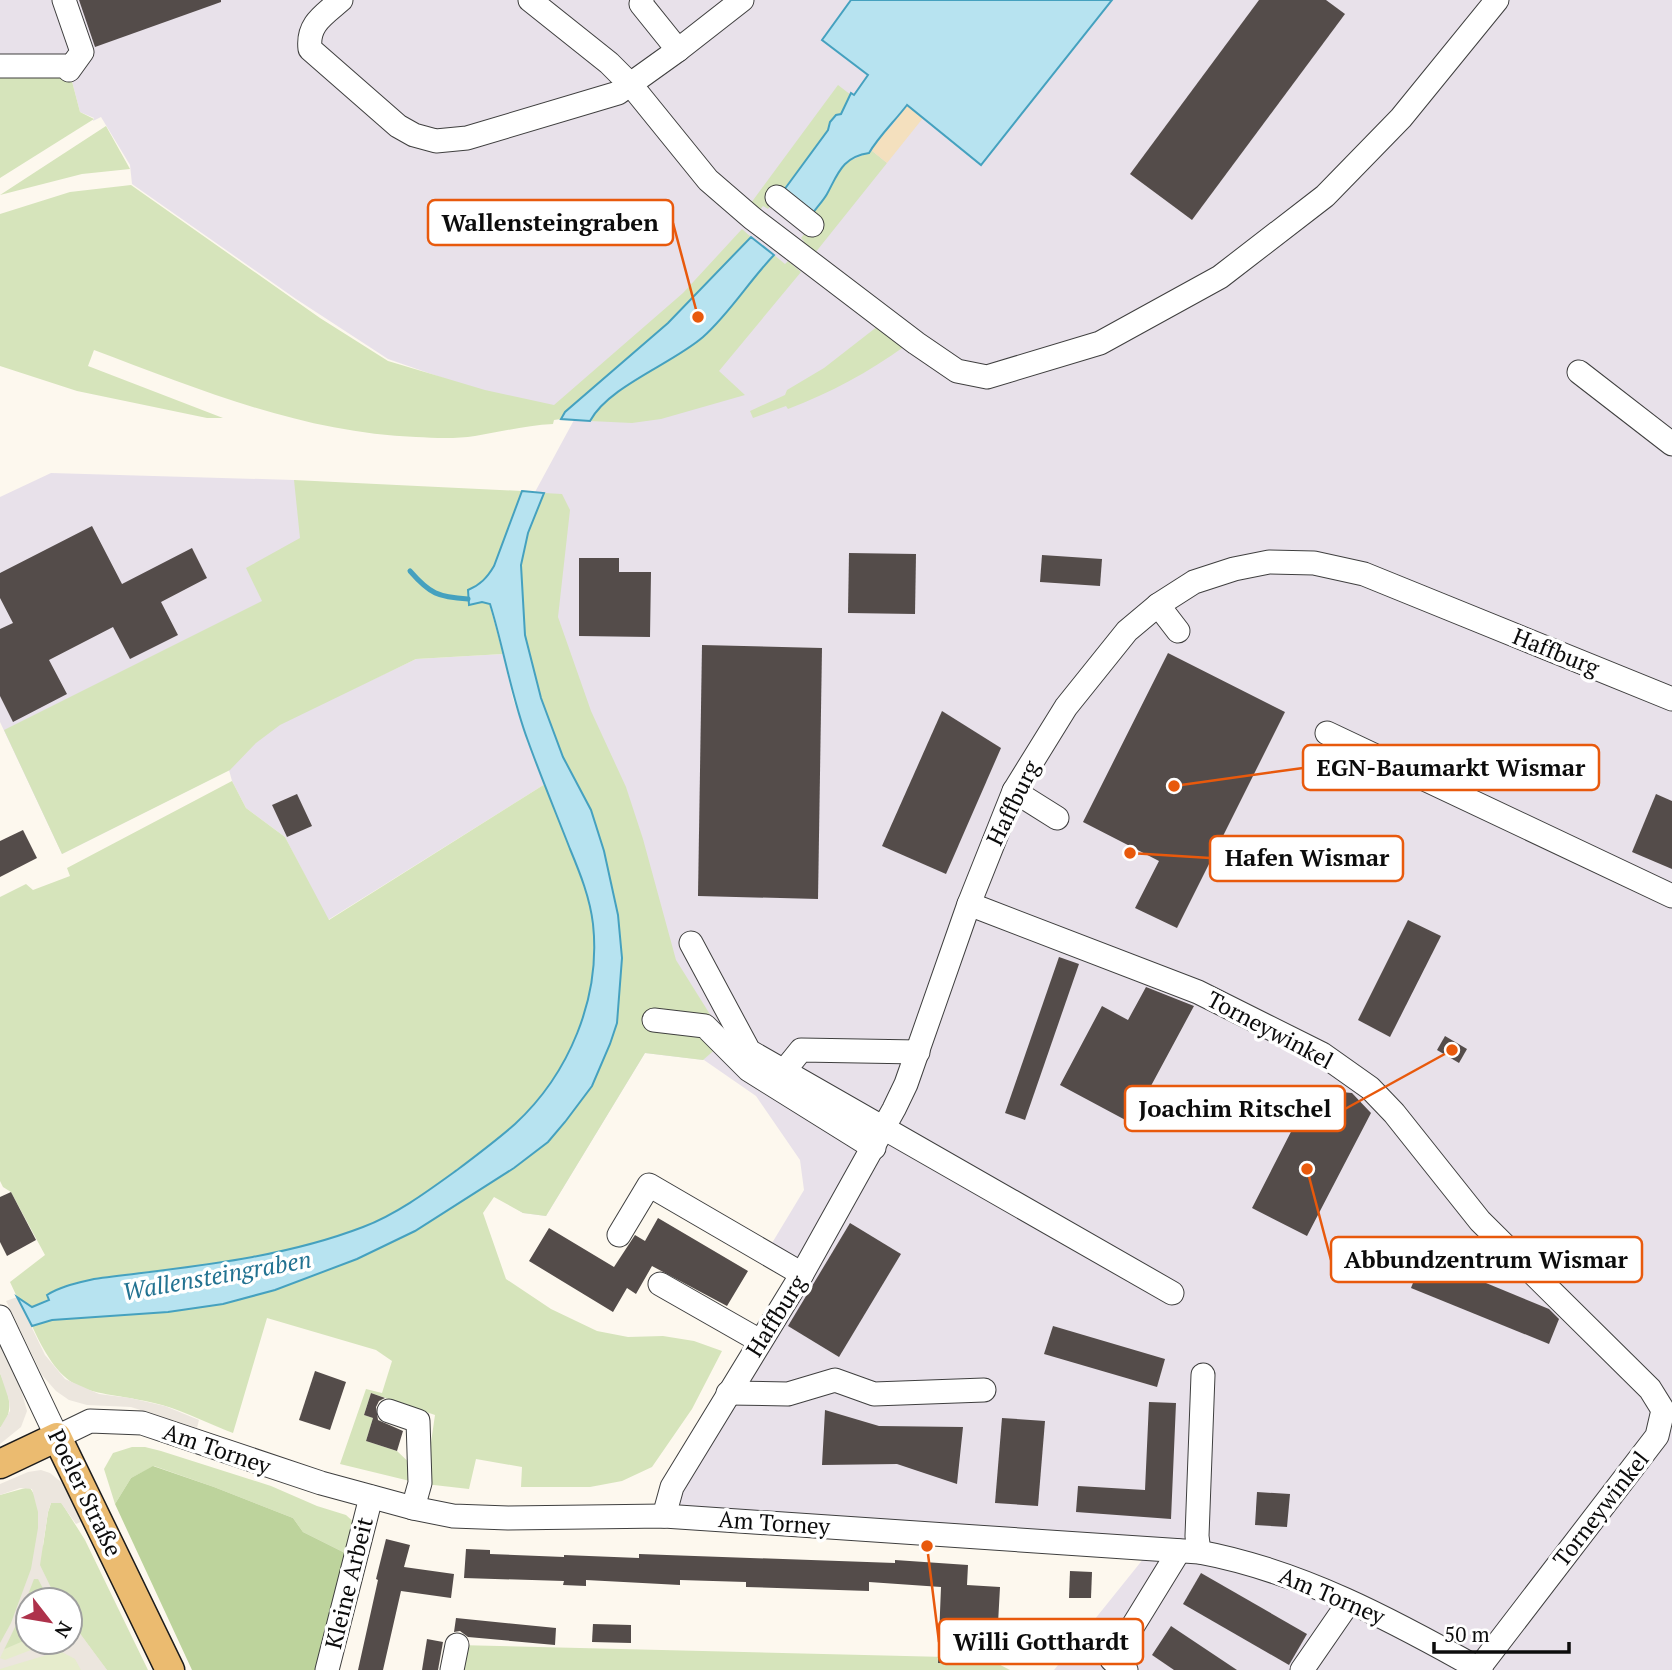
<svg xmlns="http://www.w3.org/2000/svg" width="1672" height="1670" font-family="'PT Serif',serif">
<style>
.industrial{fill:#e8e1ea}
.green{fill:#d6e4bb;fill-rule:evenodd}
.forest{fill:#bdd39c}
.sand{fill:#f4e0be}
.pitch{fill:#e6eccc}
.plaza{fill:#ece6de}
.water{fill:#b7e3f0;stroke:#45a1bf;stroke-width:2}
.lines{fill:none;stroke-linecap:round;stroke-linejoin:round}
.stream{stroke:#45a1bf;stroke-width:5}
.building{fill:#544c4a}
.minor-casing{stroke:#3f3f3f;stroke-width:25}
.major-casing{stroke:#1d1d1d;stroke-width:31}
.minor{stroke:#fff;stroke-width:23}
.major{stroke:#ebbb70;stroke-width:28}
.labels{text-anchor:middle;stroke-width:7;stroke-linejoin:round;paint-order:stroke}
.street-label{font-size:23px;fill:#0c0c0c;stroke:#fff}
.water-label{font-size:24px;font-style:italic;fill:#227291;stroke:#fff}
.leader{fill:none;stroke:#e8590c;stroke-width:2.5}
.callout-dot{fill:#e8590c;stroke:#fff;stroke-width:2.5}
.callout{fill:#fff;stroke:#e8590c;stroke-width:2.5}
.callout-label{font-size:24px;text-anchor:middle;font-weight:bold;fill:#0c0c0c}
</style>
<rect width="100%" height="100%" fill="#fdf8ee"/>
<g class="industrial">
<path d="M0 0H851L888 89 981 164 1112 0H1672V1670H1054L1152 1548 664 1516 801 1274 766 1253 804 1190 800 1160 756 1096 704 1060 645 1053 546 1216 523 1213 469 1181 606 947 513 653 522 521 535 492 574 420 561 419 388 359 296 299 132 184 130 165 101 117 93 121 94 118 80 112 69 70 0 66Z"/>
<path d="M51 473 294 480 326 526 281 723 416 659 503 654 513 699 545 784 328 920 285 837 246 808 232 781 229 770 62 854 0 722V497Z"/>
</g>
<g class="green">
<path d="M0 66 69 70 80 112 94 119 0 178Z"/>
<path d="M838 85 851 95 841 115H836L830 122 829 130 768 209 763 206 760 210 751 203Z"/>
<path d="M106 126 130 169 82 174 0 195Z"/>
<path d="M871 150 887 163 815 253 802 244 804 241 801 238 819 217 813 213 826 195 838 170 847 162 868 153Z"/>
<path d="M131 185 320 318 388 361 485 390 554 405 683 293 742 229 751 237 668 323 565 412 561 419 554 420 553 424C527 425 501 432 475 436 456 439 435 438 416 437 303 433 198 389 94 350L88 366 223 418H207L77 391 0 366V214L70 192Z"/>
<path d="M774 255 785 264 788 261 801 272 719 371 745 395 661 419 632 423 590 421C609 387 672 364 703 337 730 313 749 281 774 255Z"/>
<path d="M878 326 905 346C869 372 830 393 788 409L786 406 753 418 750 411 785 395 787 390 824 368Z"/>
<path d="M294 480 522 491 494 566 487 577 477 587 482 602 489 603 503 654 416 659 280 725 256 743 230 770 62 854 4 730 262 601 246 568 300 538Z"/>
<path d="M544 493 562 494 570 510 558 617 591 711 626 787 643 839 676 960 726 1040 703 1060 645 1053 546 1216 523 1213 494 1197 483 1213 506 1279 551 1309 597 1331 628 1337 663 1336 694 1341 722 1351 692 1409 652 1467 622 1481 590 1487H521L522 1467 476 1459 469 1489 425 1484 435 1415 371 1393 364 1415 373 1418 366 1441 397 1451 416 1469 414 1482 340 1464 366 1389 382 1393 392 1361 376 1350 267 1318 233 1433C209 1424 186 1412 162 1405 89 1386 68 1405 32 1326L52 1320 168 1312 223 1304 275 1290 357 1259 415 1231 514 1168 548 1142 565 1122 592 1086 617 1023 604 851 591 810 563 757 541 697 525 635 521 565 528 532Z"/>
<path d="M232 781 246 808 285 837 329 920 545 784C565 835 593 889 595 945 596 1011 563 1079 515 1123 497 1140 477 1155 457 1169 428 1191 397 1214 363 1227 277 1261 184 1268 94 1279L82 1282 32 1307 17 1297 10 1282 45 1255 11 1192 3 1187 0 1181V897L26 884 33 890 70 876 67 868Z"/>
<path d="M0 1373C8 1391 16 1412 0 1428Z"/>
<path d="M132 1447H145L161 1451 271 1486 317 1506 346 1515 358 1526 347 1554 303 1532 293 1518 214 1487 154 1466 131 1478 115 1504 104 1469 113 1453Z"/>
<path d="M29 1487C42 1501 39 1526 37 1544L43 1546 48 1512 51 1503 61 1502 85 1540 148 1670H0V1495ZM28 1600H70V1642H28Z"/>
<path d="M457 1645 987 1658 1010 1670H452Z"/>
</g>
<path class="forest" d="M153 1466 214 1487 293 1518 303 1532 347 1554 318 1670H192L115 1504 131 1478Z"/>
<path class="sand" d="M907 105 923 118 887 163 871 150 874 140 890 128Z"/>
<path class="pitch" d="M70 1620 107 1670H0V1651L28 1639V1642H70Z"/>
<g class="plaza">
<path d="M17 1297 45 1355 65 1379 99 1394 130 1398 165 1406 199 1420 197 1428 131 1407 87 1405 69 1400 56 1391 42 1375 6 1301Z"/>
<path d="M0 1344 19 1383 27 1411 21 1427 0 1444V1428L10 1411 9 1400 0 1373Z"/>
<path d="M41 1470 50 1473 66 1486 85 1520 76 1524 61 1503H51L48 1512 40 1565 57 1600H49L38 1579H34L18 1621 0 1658 5 1660 36 1648 71 1646 74 1642 70 1634V1620L107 1670H81L75 1659 60 1651 0 1669V1643L11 1623 31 1569 38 1528V1512L32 1489 20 1488 0 1495V1484L28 1472Z"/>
</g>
<g class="water">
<path d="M851 0H1112L981 165 907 105C894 122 879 136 869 153 842 157 838 174 827 194 823 201 817 207 813 213L784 190 828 130 830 122 836 115 841 114 851 93 854 95 868 75 822 40Z"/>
<path d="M751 237 774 255C749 281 730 313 703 337 672 364 609 386 590 421L561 419 565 412 668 323Z"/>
<path d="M522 491 544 493 528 533 521 565 525 635 541 698 563 757 591 810 604 851 618 915 622 958 617 1023 610 1044 592 1086 565 1122 548 1142 514 1168 415 1231 357 1259 275 1290 223 1304 168 1312 52 1320 32 1326 17 1297 32 1307 49 1300 47 1295C61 1286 78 1283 94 1279 184 1267 277 1260 363 1227 397 1214 428 1191 457 1170 477 1155 497 1140 515 1124 569 1074 601 998 593 924 590 898 580 873 570 849 556 813 541 777 528 741 511 696 504 649 490 604L482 602 469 605 468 590C480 585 487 578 494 566Z"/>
</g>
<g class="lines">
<path class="stream" d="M410 571C430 594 438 597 468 599"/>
</g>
<g class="building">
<path d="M79 0H221V2L95 47Z"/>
<path d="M1259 0H1326L1345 14 1192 220 1130 174Z"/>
<path d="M92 526 122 584 192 548 207 578 161 602 178 635 130 659 113 627 49 660 67 694 13 722 0 696V629L13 623 0 598V573Z"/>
<path d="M849 553 916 554 915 614 848 613Z"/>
<path d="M1042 555 1102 559 1100 586 1040 582Z"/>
<path d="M579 558H619V572H651L650 637 579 636Z"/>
<path d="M702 645 822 648 818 899 698 896Z"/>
<path d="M1168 653 1285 712 1177 928 1135 908 1159 861 1083 822Z"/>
<path d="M942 711 1001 748 946 874 882 846Z"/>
<path d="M297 794 312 826 287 837 272 805Z"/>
<path d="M1656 794 1672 801V869L1632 852Z"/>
<path d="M23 830 37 858 0 877V841Z"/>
<path d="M1408 920 1441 936 1390 1037 1358 1020Z"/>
<path d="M1059 957 1079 964 1025 1120 1005 1113Z"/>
<path d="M1146 987 1194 1006 1131 1123 1060 1085 1102 1006 1128 1020Z"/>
<path d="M1445 1036 1467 1049 1459 1063 1437 1050Z"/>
<path d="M1331 1091 1352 1093 1371 1113 1307 1236 1252 1208 1296 1122 1312 1129Z"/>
<path d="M11 1192 36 1240 7 1256 0 1242V1197Z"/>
<path d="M658 1218 748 1271 727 1306 652 1266 636 1294 627 1288 613 1312 529 1261 549 1228 614 1267 635 1235 645 1241Z"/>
<path d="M850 1223 901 1254 839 1357 788 1326Z"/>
<path d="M1423 1257 1549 1309 1559 1319 1549 1344 1411 1288Z"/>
<path d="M1053 1326 1165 1359 1157 1387 1044 1354Z"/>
<path d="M315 1371 346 1382 330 1430 299 1420Z"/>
<path d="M371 1393 385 1398 379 1401 376 1407 378 1420 403 1431 397 1451 366 1441 373 1418 364 1415Z"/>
<path d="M1149 1402 1176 1403 1171 1519 1076 1512 1078 1486 1145 1490Z"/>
<path d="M825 1410 879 1426 963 1427 957 1484 897 1464 822 1465Z"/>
<path d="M1002 1418 1045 1421 1038 1506 995 1503Z"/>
<path d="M1257 1492 1290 1494 1287 1527 1255 1525Z"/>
<path d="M386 1539 410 1545 404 1567 454 1574 451 1598 401 1591 383 1670H358L378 1580 376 1579Z"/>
<path d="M466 1549 490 1550V1554L564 1557V1555L639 1558V1554L895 1563V1560L968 1565 967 1585 1000 1587 997 1642 967 1641 966 1664 938 1663 941 1587 869 1582V1591L746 1587V1582L680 1580V1585L586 1580V1586L563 1585 564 1581 464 1578Z"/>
<path d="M1070 1571 1092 1572 1091 1598H1069Z"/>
<path d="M1201 1573 1307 1634 1289 1665 1183 1604Z"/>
<path d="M456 1618 556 1628 555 1645 468 1637 460 1631 454 1632Z"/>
<path d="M593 1624 631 1625V1643L592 1642Z"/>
<path d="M1171 1626 1237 1670H1174L1152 1655Z"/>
<path d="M427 1639 443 1642 438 1670H422Z"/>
</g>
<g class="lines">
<defs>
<g id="minor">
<path d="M341 0C324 15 307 24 310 49L398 126 414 135 436 141 467 138 618 93 678 50 742 0"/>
<path d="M530 0 609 63 631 85 708 180 752 218 916 343 957 371 987 377 1100 343 1220 277 1325 196 1401 118 1497 0"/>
<path d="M642 0 641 4 678 50"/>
<path d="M0 66H65L69 70 82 52 64 0"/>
<path d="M777 197 812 225"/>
<path d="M1579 372 1672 444"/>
<path d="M1158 605 1178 631"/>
<path d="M1327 733 1672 896"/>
<path d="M1014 791 1057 818"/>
<path d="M969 904 1198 992 1322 1054 1370 1088 1394 1113 1480 1221 1650 1389 1663 1410 1657 1436 1479 1668"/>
<path d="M691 943 749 1051 1172 1293"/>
<path d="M654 1020 705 1026 749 1070 874 1148"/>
<path d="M784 1071 801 1050 918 1052"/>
<path d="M619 1235 649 1185 802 1274"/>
<path d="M660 1284 760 1341"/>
<path d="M0 1317 57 1437 90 1421 142 1423 321 1483 413 1508 453 1516 508 1518 664 1516 1199 1552C1301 1571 1392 1620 1481 1670"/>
<path d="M728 1393 788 1394 835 1380 874 1394 984 1390"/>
<path d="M389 1411 418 1421 420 1483 413 1508"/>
<path d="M664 1516 672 1487 802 1274 894 1109 906 1084 969 904 1014 791 1066 707 1127 631 1158 605 1194 582 1234 569 1269 562 1314 563 1364 574 1672 699"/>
<path d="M1199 1552 1197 1536 1203 1375"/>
<path d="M327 1670 371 1497"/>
<path d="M452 1670 457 1645"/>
<path d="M1126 1670 1112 1660 1179 1551"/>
<path d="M1302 1670 1349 1602"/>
</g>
<path id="major" d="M0 1464 57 1437 170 1670"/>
</defs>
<use href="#minor" class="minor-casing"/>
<use href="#major" class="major-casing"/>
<use href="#minor" class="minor"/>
<use href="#major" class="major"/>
</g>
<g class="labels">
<g class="street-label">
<text transform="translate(1556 652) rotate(22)" y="8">Haffburg</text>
<text transform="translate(1013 803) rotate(-64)" y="8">Haffburg</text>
<text transform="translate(1270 1030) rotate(28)" y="8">Torneywinkel</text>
<text transform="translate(776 1316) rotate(-58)" y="8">Haffburg</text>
<text transform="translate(217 1449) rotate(19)" y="8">Am Torney</text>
<text transform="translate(85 1493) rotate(64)" y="8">Poeler Straße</text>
<text transform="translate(1601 1509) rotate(-52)" y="8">Torneywinkel</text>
<text transform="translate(774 1523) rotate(4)" y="8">Am Torney</text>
<text transform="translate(349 1583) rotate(-76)" y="8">Kleine Arbeit</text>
<text transform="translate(1332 1596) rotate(23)" y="8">Am Torney</text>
</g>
<g class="water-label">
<text transform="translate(217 1276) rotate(-10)" y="8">Wallensteingraben</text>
</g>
</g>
<path class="leader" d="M698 317L673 223M1174 786L1303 768M1130 853L1210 858M1452 1050L1345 1109M1307 1169L1331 1260M927 1546L939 1642"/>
<g class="callout-dot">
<circle cx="698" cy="317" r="7"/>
<circle cx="1174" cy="786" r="7"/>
<circle cx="1130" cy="853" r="7"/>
<circle cx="1452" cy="1050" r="7"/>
<circle cx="1307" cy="1169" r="7"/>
<circle cx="927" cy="1546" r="7"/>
</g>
<g class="callout">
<rect x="428" y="200" width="245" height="45" rx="7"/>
<rect x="1303" y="745" width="296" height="45" rx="7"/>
<rect x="1210" y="836" width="193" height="45" rx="7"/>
<rect x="1125" y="1086" width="220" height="45" rx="7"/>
<rect x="1331" y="1237" width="311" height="45" rx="7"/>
<rect x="939" y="1619" width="204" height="45" rx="7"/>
</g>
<g class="callout-label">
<text x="550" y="231">Wallensteingraben</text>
<text x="1451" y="776">EGN-Baumarkt Wismar</text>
<text x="1307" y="866">Hafen Wismar</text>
<text x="1235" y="1117">Joachim Ritschel</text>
<text x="1486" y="1268">Abbundzentrum Wismar</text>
<text x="1041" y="1650">Willi Gotthardt</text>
</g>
<g transform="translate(49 1621) rotate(121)"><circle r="33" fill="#ffffff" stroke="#9e9e9e" stroke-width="2"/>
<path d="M0-5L12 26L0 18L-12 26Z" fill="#ae324b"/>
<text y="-10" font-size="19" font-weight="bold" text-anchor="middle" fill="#0c0c0c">N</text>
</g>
<path d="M1434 1642v10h135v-10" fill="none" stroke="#0c0c0c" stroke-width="3.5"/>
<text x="1444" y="1642" font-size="21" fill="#0c0c0c" stroke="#ffffff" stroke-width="5" paint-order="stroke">50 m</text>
</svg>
